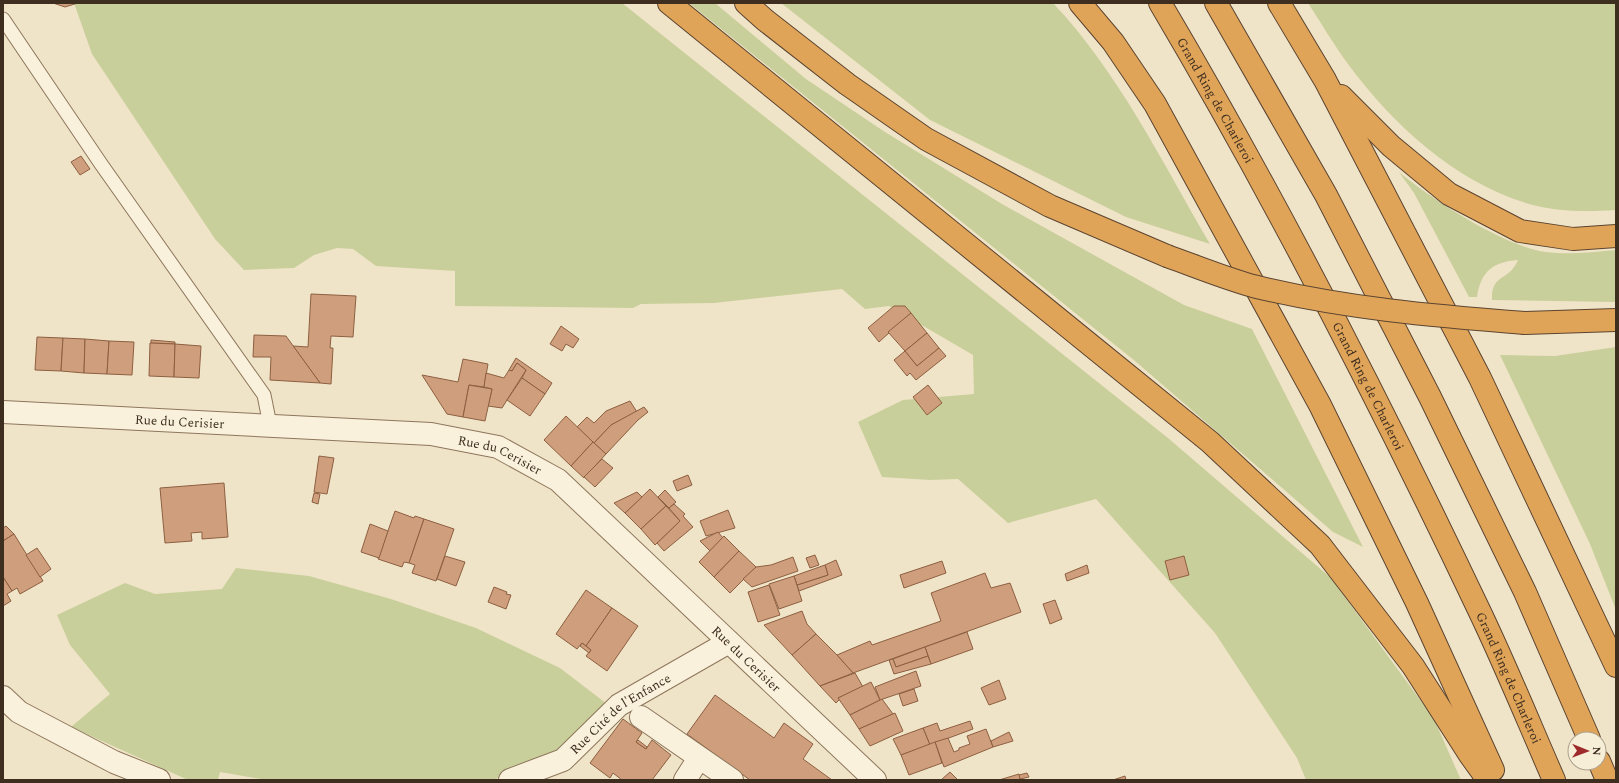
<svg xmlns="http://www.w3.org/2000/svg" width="1619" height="783" font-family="Spectral,serif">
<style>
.green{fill:#c9cf9b}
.building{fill:#cf9f7d;stroke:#8d5f41}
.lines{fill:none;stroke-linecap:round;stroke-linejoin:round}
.service-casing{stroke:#8d765c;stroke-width:15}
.minor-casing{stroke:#8d765c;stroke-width:24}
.motorway-casing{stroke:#5b4430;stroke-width:24}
.service{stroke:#faf1dc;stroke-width:13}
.minor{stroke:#faf1dc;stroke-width:22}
.motorway{stroke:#e0a458;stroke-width:22}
.motorway-bridge-casing{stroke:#5b4430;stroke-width:24;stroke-linecap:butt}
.motorway-bridge{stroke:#e0a458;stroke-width:22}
.labels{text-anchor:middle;stroke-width:3.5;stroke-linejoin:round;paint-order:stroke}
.street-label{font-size:13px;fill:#3d2e20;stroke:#f7eed8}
</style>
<rect width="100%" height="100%" fill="#f0e4c8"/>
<g class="green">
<path d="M74 3H622L1168 438 1331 578 1434 719 1461 780H1306L1297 758 1215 633 1096 499 1008 523 958 479 930 480 882 477 858 422 903 400 974 394 973 355 889 306 865 309 842 289 714 303 641 304 633 308 455 306V271L376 266 353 249 337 248 314 255 294 268 244 270 215 239 92 54Z"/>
<path d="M689 3H715L806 79 885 132 1002 204 1184 305 1252 329 1363 547 1333 532 1135 361Z"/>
<path d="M781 3H1053C1119 73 1162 162 1210 244L1126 217 930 120Z"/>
<path d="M1308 3H1616V210C1588 212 1556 212 1529 204 1455 182 1393 125 1348 64 1334 45 1321 23 1308 3Z"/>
<path d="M1399 172C1431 199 1505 247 1546 252 1568 255 1594 252 1616 250V302L1492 300C1491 273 1509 282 1518 260 1493 262 1481 271 1477 297H1469L1414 193Z"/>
<path d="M1616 347V610L1590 544 1500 355 1555 356Z"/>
<path d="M236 568 309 576 391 599 476 628 560 668 607 704 556 756 493 780H267L220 772 218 780H188L71 727 110 694 70 645 57 615 125 583 155 594 222 589Z"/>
</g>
<g class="building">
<path d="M53 3H78L65 7Z"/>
<path d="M81 156 90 169 80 175 71 162Z"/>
<path d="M311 294 356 296 353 337 331 336 330 348H333L331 384 320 383 293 346 308 347Z"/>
<path d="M894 306H905L911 313 879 342 868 328Z"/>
<path d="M911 313 927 333 905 351 888 332Z"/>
<path d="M561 326 579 339 573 348 566 344 562 351 550 344Z"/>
<path d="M927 333 939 348 917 366 905 351Z"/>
<path d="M254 335 286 336 320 383 270 380 271 357H253Z"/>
<path d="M37 337 63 338 61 371 35 370Z"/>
<path d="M63 338 85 339 84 373 61 371Z"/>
<path d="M85 339 109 341 107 374 84 373Z"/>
<path d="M151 340 175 342V344L151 343Z"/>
<path d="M109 341 134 342 132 375 107 374Z"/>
<path d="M150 343 175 344 174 377 149 376Z"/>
<path d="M175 344 201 346 199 378 174 377Z"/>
<path d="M939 348 946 356 916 380 910 373 907 376 894 360 905 351 917 366Z"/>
<path d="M516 358 552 383 545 394 522 378 526 370 517 363 512 371 509 370Z"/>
<path d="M463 359 488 364 484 387 469 385 463 417 447 414 422 375 458 382Z"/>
<path d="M517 363 526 370 507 400 502 408 488 406 492 389 484 387 486 373 504 378 509 370 512 371Z"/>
<path d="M522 378 545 394 530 416 507 400Z"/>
<path d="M469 385 492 389 485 421 463 417Z"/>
<path d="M928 385 942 403 927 415 913 397Z"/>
<path d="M630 401 637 412 611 425 594 443 577 427 587 417 594 423 606 411Z"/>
<path d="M644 407 648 412 638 420 606 454 594 443 611 425Z"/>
<path d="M566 416 593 442 571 466 544 440Z"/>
<path d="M593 442 606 454 584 478 571 466Z"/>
<path d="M319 456 334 458 327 494 314 492Z"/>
<path d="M602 459 613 468 595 487 584 477Z"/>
<path d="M688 475 692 485 677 491 673 481Z"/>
<path d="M224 483 228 537 202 539V532L191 533 192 541 165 543 160 488Z"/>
<path d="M650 489 666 506 641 529 625 513Z"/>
<path d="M665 490 676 502 669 508 658 497Z"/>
<path d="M637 492 642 497 625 513 614 503Z"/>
<path d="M314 493 320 494 318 504 312 502Z"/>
<path d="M674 504 685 514 683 516 693 527 664 551 657 543 680 521 669 508Z"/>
<path d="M666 506 680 521 655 545 641 529Z"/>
<path d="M728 510 735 528 706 536 700 521Z"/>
<path d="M395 511 414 518 415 516 424 519 409 563 404 562 402 567 378 559Z"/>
<path d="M424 519 454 529 436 581 412 573 415 565 409 563Z"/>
<path d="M370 524 388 531 379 558 361 552Z"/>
<path d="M6 526 14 534 3 541V528Z"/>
<path d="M718 532 723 538 710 551 700 541Z"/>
<path d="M14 534 43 581 20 594 17 588 12 591 3 577V541Z"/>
<path d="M724 536 739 551 714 577 699 562Z"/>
<path d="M37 548 51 569 40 577 26 555Z"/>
<path d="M739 551 756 567 730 593 714 577Z"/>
<path d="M815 555 819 565 810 568 806 558Z"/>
<path d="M445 556 465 562 456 586 437 579Z"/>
<path d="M1184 556 1189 575 1170 580 1165 561Z"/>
<path d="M793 557 798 571 752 587 743 579 756 567 771 565Z"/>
<path d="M836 560 842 575 799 591 797 585 828 575 825 565Z"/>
<path d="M942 561 946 573 904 588 900 575Z"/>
<path d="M825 565 828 575 797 585 794 576Z"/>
<path d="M1087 565 1089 573 1067 581 1065 574Z"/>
<path d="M985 573 991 588 1010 583 1021 612 853 673 837 655 870 641 872 645 941 621 931 593Z"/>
<path d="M794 576 802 601 779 609 769 584Z"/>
<path d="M3 577 12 591 7 594 11 601 3 606Z"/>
<path d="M769 585 780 615 758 622 748 592Z"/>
<path d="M494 587 507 592 506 594 511 595 506 609 488 602Z"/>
<path d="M586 590 612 608 586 646 582 643 577 649 556 634Z"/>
<path d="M1055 600 1062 619 1050 624 1043 604Z"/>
<path d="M612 608 638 626 607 671 586 656 591 650 586 646Z"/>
<path d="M802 611 807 624 816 634 792 655 764 625Z"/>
<path d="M967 632 973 649 931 664 925 647Z"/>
<path d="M816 634 837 655 853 673 820 686 792 655Z"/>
<path d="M582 643 591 650 589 653 580 646Z"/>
<path d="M925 647 928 656 896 667 893 659Z"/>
<path d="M928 656 931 664 894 674 889 660 893 659 896 667Z"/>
<path d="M916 671 921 686 880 700 875 687Z"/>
<path d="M855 673 863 687 838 698 840 699 836 703 820 686Z"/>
<path d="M999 680 1006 699 989 705 981 688Z"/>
<path d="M871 682 880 700 850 715 838 698Z"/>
<path d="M914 689 918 701 903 706 899 694Z"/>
<path d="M715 695 774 738 784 723 813 744 803 759 832 780H750L687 734Z"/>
<path d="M882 699 893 714 859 729 850 715Z"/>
<path d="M895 713 903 731 870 746 859 729Z"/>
<path d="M623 719 642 733 636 742 646 749 652 740 671 755 652 780H622L613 773 610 778 590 763Z"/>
<path d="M970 721 973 729 930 745 923 728 937 723 940 731Z"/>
<path d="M923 728 930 745 901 755 893 739Z"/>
<path d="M986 729 993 747 944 767 935 742 948 738 954 752 959 750V748L970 744 967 736Z"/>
<path d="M1009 732 1013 741 993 747 991 741Z"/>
<path d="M638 740 647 747 646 749 636 742Z"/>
<path d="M935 742 942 763 909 775 901 755Z"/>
<path d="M950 772 958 780H941Z"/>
<path d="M1027 773 1029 777 1020 779 1019 775Z"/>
<path d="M1019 774 1020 780H999Z"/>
<path d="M1125 776 1126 780H1113Z"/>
</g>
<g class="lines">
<defs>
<path id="service" d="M3 19 101 164 264 395 270 425"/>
<g id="minor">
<path id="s1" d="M3 412 431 434 498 447 558 480 875 780"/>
<path d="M3 697 19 712 114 762 159 780"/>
<path d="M641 717 732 780"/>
<path id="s2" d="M510 780 563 760 619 705 729 642"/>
<path d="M685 780 699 758"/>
</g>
<g id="motorway">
<path d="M669 3 1210 442 1320 545 1413 666 1470 755 1488 780"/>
<path d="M746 3 765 20 847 84 926 139 1050 206 1167 256"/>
<path d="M1080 3 1113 42 1155 104 1320 405 1417 603 1493 770"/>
<path id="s3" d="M1160 3C1276 199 1380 402 1478 608 1505 664 1529 723 1554 780"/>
<path d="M1216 3 1326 195 1430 397 1525 592 1589 739"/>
<path d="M1279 3 1325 80 1480 378 1616 666"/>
<path d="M1341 96 1391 146 1449 194 1520 231 1573 239 1616 236"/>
<path d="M1525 323 1616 320"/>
<path d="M1599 761 1607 780"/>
</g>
</defs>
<use href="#service" class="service-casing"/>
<use href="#minor" class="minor-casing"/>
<use href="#motorway" class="motorway-casing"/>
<use href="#service" class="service"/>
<use href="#minor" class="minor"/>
<use href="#motorway" class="motorway"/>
<defs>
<path id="motorway-bridge" d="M1167 256C1195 266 1224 278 1253 286 1342 308 1434 316 1525 323"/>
</defs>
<use href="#motorway-bridge" class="motorway-bridge-casing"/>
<use href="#motorway-bridge" class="motorway-bridge"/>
</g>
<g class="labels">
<g class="street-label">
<text dy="5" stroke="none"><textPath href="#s3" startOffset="112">Grand Ring de Charleroi</textPath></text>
<text dy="5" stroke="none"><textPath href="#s3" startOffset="436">Grand Ring de Charleroi</textPath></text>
<text dy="5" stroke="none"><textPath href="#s1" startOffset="177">Rue du Cerisier</textPath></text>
<text dy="5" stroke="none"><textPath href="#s1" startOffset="501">Rue du Cerisier</textPath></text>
<text dy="5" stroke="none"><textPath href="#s1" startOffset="825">Rue du Cerisier</textPath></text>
<text dy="5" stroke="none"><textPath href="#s3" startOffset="760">Grand Ring de Charleroi</textPath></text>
<text dy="5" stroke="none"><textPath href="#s2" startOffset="131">Rue Cité de l'Enfance</textPath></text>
</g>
</g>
<rect width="1619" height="783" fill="none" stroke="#3d2e20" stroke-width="8"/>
<g transform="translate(1587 751) rotate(91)"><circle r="19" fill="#f7eed8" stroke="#ada18e"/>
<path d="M0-3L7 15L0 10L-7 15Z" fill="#9e2a2b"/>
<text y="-6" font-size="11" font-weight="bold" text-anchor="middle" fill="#3d2e20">N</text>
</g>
</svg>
